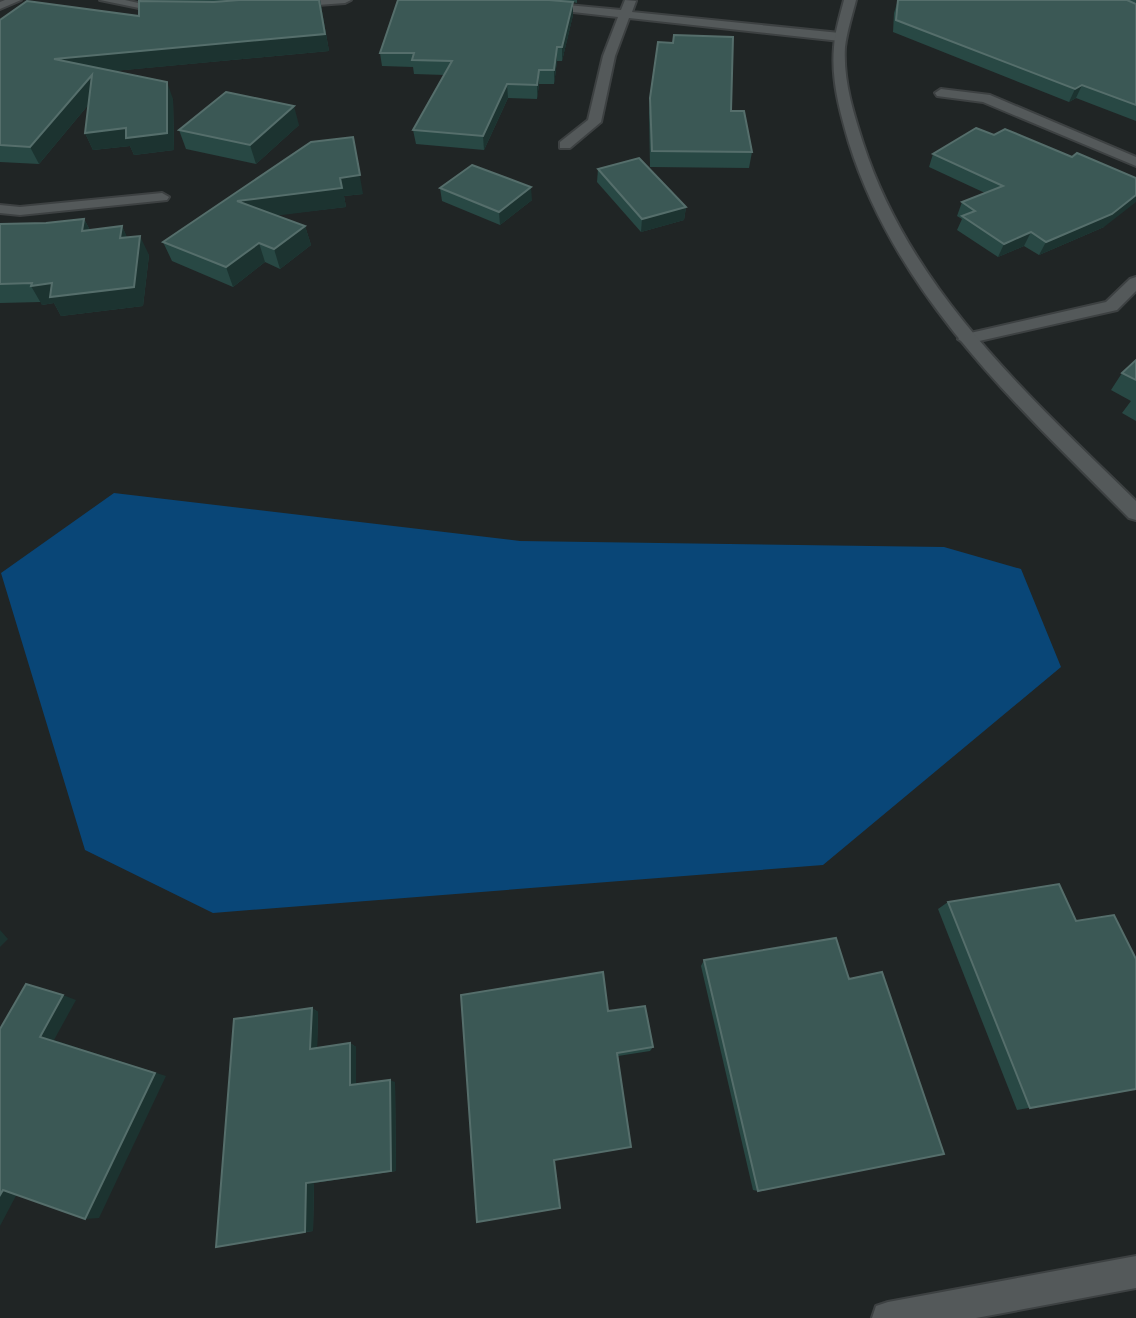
<svg xmlns="http://www.w3.org/2000/svg" width="1136" height="1318" font-family="'Libre Baskerville',serif">
<style>
.water{fill:#094677}
.lines{fill:none;stroke-linecap:round;stroke-linejoin:round}
.minor-casing{stroke:#3d4142;stroke-width:4}
.tertiary-casing{stroke:#3d4142;stroke-width:4}
.minor{fill:#54595a;fill-rule:evenodd}
.tertiary{fill:#54595a;fill-rule:evenodd}
.wall{fill:#284844}
.shaded-wall{fill:#1c3330}
.building{fill:#3b5855;stroke:#556e6b;stroke-width:2}
</style>
<rect width="100%" height="100%" fill="#202525"/>
<path class="water" d="M114 493 520 541 944 547 1021 569 1061 667 823 865 213 913 85 850 1 573Z"/>
<g class="lines">
<defs>
<g id="minor">
<path d="M5 0H21L0 9V2Z"/>
<path d="M100 0H125L174 11 168 14Z"/>
<path d="M351 0 345 3 290 7 284 4 299 0Z"/>
<path d="M625 0 636 1 632 12 840 33 846 37 840 41 629 18 615 56 601 122 570 148H560V142L588 120 603 56 618 17 546 9 540 6 546 3 621 10Z"/>
<path d="M941 89 990 95 1136 157V166L983 102 937 96 935 93Z"/>
<path d="M162 193 169 197 167 200 20 215 0 213V205L20 207Z"/>
<path d="M1136 277V291L1117 310 966 344 958 339 966 334 1106 302 1130 279Z"/>
<path d="M1136 1256V1288L976 1318H872L876 1306 888 1302Z"/>
</g>
<path id="tertiary" d="M844 0H856C852 16 847 31 845 47 843 80 853 112 863 143 911 291 1028 395 1136 501V520L1129 518C1019 407 897 297 849 143 840 112 831 80 834 47 835 31 840 16 844 0Z"/>
</defs>
<use href="#minor" class="minor-casing"/>
<use href="#tertiary" class="tertiary-casing"/>
<use href="#minor" class="minor"/>
<use href="#tertiary" class="tertiary"/>
</g>
<g class="wall">
<path d="M145 0H320L329 51 113 71 173 99 174 150 134 155 130 146 93 150 85 133 89 104 39 164 0 162V20L139 16Z"/>
<path d="M398 0H577V3L573 2V15L562 61H557L554 84H539L537 99 508 98 484 150 416 144 413 130 445 75 414 74 413 67 382 66 380 53Z"/>
<path d="M898 0H1136V121L1076 98 1069 102 893 32 894 13Z"/>
<path d="M650 98 731 111 752 152 749 168 650 167 649 113Z"/>
<path d="M299 125 256 164 186 149 179 130Z"/>
<path d="M311 142 363 194 344 196 346 207 276 215 305 226 311 245 280 269 265 262 233 287 172 261 163 242Z"/>
<path d="M933 154 1104 227 1039 255 1024 246 998 257 957 230 962 219 957 216 962 202 985 193 929 167Z"/>
<path d="M598 169 686 207 684 220 641 232 597 182Z"/>
<path d="M440 188 532 200 500 225 442 201Z"/>
<path d="M84 219 90 230 122 226 127 238 149 255 143 306 61 316 54 303 42 305 41 302 0 303V224L46 223Z"/>
<path d="M1136 360V421L1122 413 1131 401 1111 390 1122 373Z"/>
<path d="M948 902 1136 1089 1017 1110 938 909Z"/>
<path d="M704 960 758 1191 753 1190 701 966Z"/>
<path d="M312 1008 318 1012 317 1048 350 1043 356 1047V1085L395 1082 396 1171 314 1183 313 1231 216 1247Z"/>
<path d="M608 1011 653 1047 650 1051 618 1056Z"/>
</g>
<g class="shaded-wall">
<path d="M320 0 329 51 61 76 54 59Z"/>
<path d="M573 2V15L562 61V47Z"/>
<path d="M557 47V61L554 84V70Z"/>
<path d="M539 70V84L537 99V85Z"/>
<path d="M92 75 99 92 39 164 30 147Z"/>
<path d="M167 82 173 99 174 150 134 155 130 146 93 150 85 133Z"/>
<path d="M507 84 508 98 484 150 483 136Z"/>
<path d="M1082 85 1076 98 1069 102 1075 89Z"/>
<path d="M294 106 299 125 256 164 250 145Z"/>
<path d="M353 137 363 194 344 196 346 207 243 220 237 201 340 178Z"/>
<path d="M531 187 532 200 500 225 499 212Z"/>
<path d="M1136 195V202L1104 227 1039 255 1046 242Z"/>
<path d="M686 207 684 220 641 232 642 219Z"/>
<path d="M84 219 94 238 82 231Z"/>
<path d="M122 226 131 246 120 238Z"/>
<path d="M305 226 311 245 280 269 274 249Z"/>
<path d="M1031 232 1024 246 998 257 1004 244Z"/>
<path d="M140 236 149 255 143 306 61 316 54 303 42 305 31 286Z"/>
<path d="M259 243 265 262 233 287 226 267Z"/>
<path d="M0 930 8 939 0 947Z"/>
<path d="M63 995 76 1000 54 1040 166 1076 99 1218 85 1219 40 1037Z"/>
<path d="M312 1008 318 1012 317 1052 310 1049Z"/>
<path d="M350 1043 356 1047V1088L350 1085Z"/>
<path d="M390 1080 395 1082 396 1171H391Z"/>
<path d="M306 1183H314L313 1231 305 1232Z"/>
<path d="M3 1190H19L0 1226V1195Z"/>
</g>
<g class="building">
<path d="M239 0H319L325 34 54 59 167 82V133L126 138V128L85 133 92 75 30 147 0 145V20L27 1 139 16V1L214 2Z"/>
<path d="M398 0H549L573 2 562 47H557L554 70H539L537 85 507 84 483 136 413 130 452 61 412 60 414 53H380Z"/>
<path d="M898 0H1127L1136 4V105L1082 85 1075 89 896 20Z"/>
<path d="M674 35 733 37 731 111H744L752 152 652 151 650 98 658 42 673 43Z"/>
<path d="M226 92 294 106 250 145 179 130Z"/>
<path d="M976 128 994 135 1005 129 1072 157 1077 153 1136 178V195L1112 214 1046 242 1031 232 1004 244 962 216 975 211 962 202 1003 186 933 154Z"/>
<path d="M353 137 360 175 340 178 342 188 237 201 305 226 274 249 259 243 226 267 163 242 311 142Z"/>
<path d="M639 158 686 207 642 219 598 169Z"/>
<path d="M472 165 531 187 499 212 440 188Z"/>
<path d="M84 219 82 231 122 226 120 238 140 236 134 287 50 297 52 283 31 286 32 283 0 284V224L46 223Z"/>
<path d="M1136 360V380L1122 373Z"/>
<path d="M1059 884 1076 921 1114 915 1136 959V1089L1030 1108 948 902Z"/>
<path d="M836 938 849 979 882 972 944 1154 758 1191 704 960Z"/>
<path d="M603 972 608 1011 645 1006 653 1047 617 1053 631 1147 554 1160 560 1208 477 1222 461 995Z"/>
<path d="M26 984 63 995 40 1037 155 1073 85 1219 3 1190 0 1195V1029Z"/>
<path d="M312 1008 310 1049 350 1043V1085L390 1080 391 1171 306 1183 305 1232 216 1247 234 1019Z"/>
</g>
</svg>
